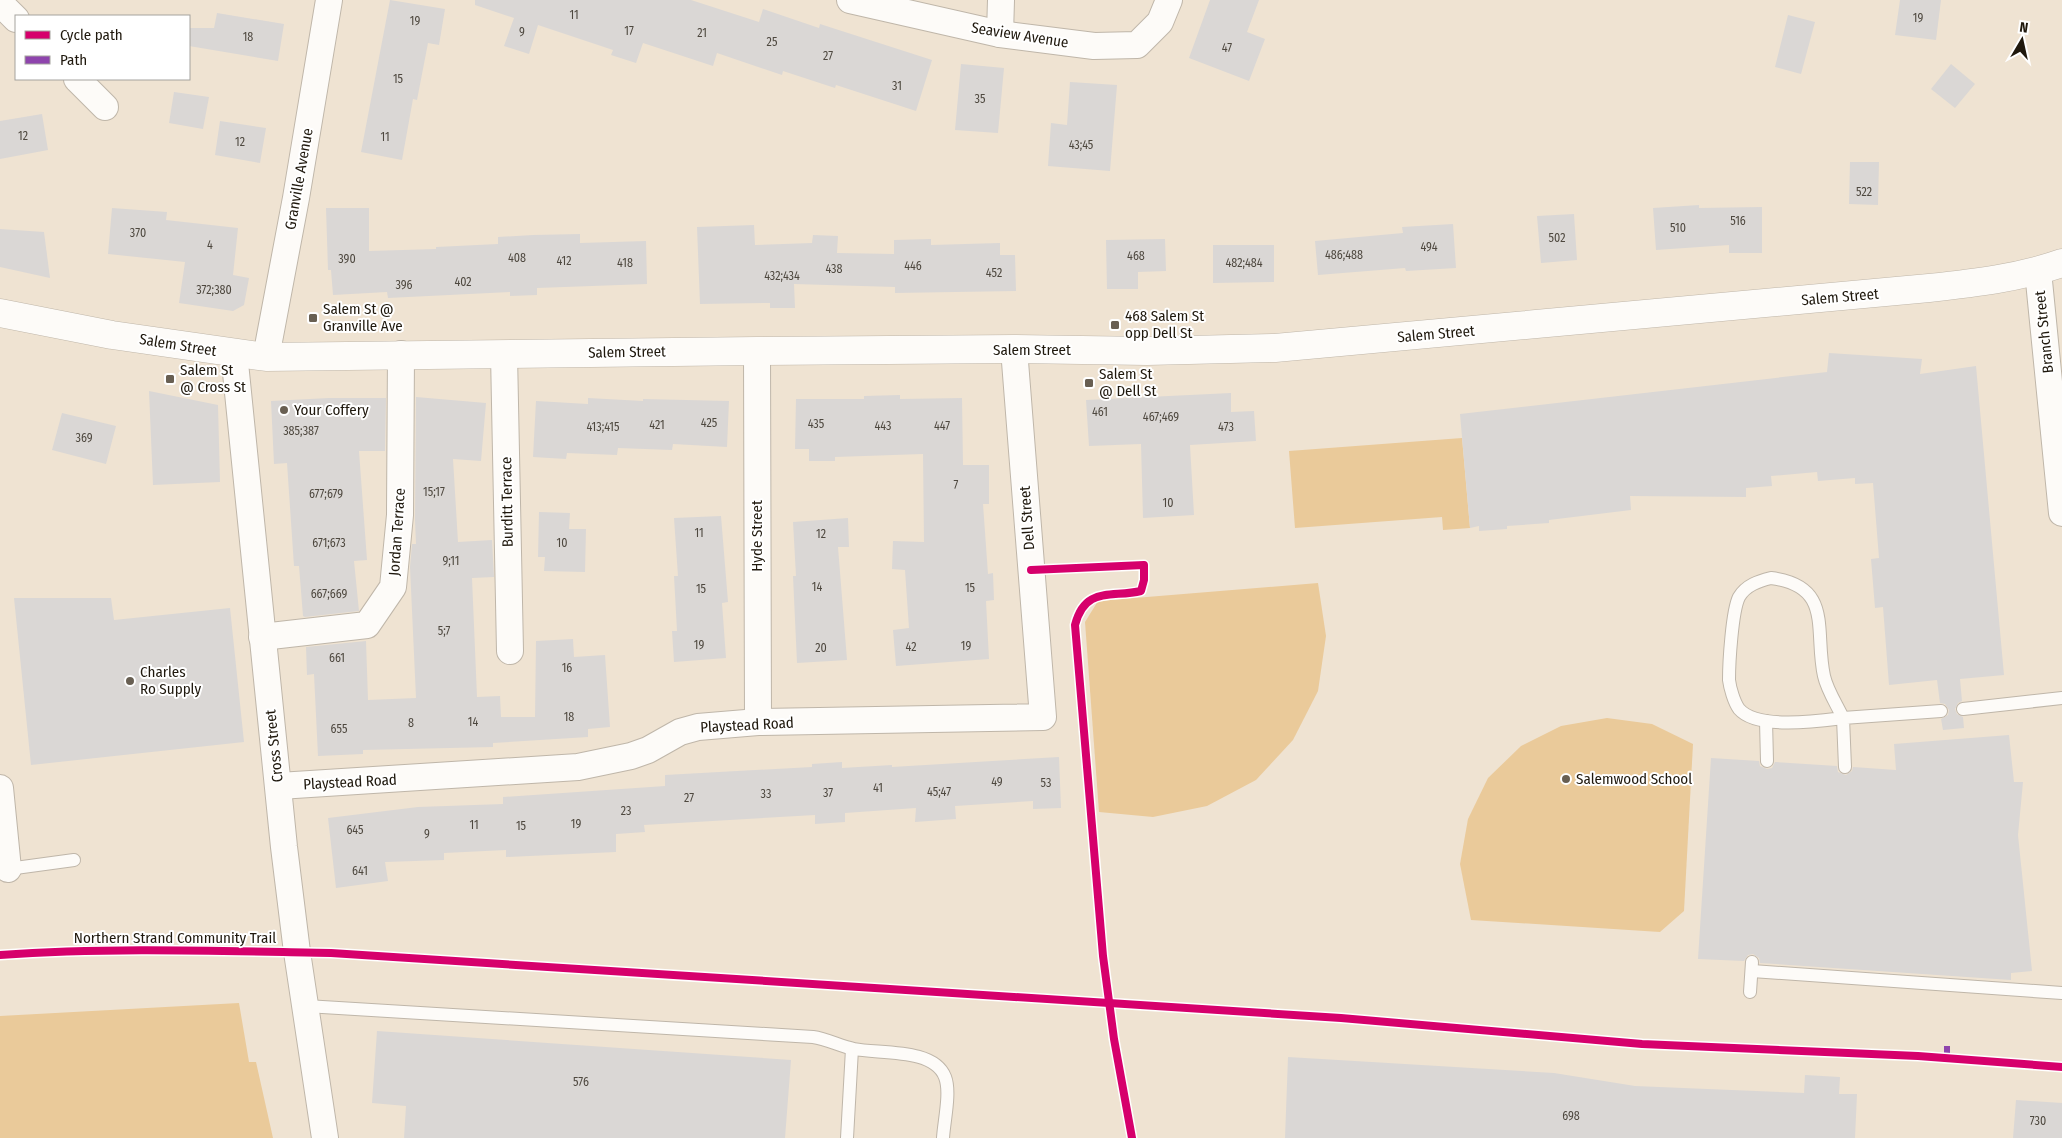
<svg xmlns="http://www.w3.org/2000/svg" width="2062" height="1138" font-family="'Fira Sans Condensed',sans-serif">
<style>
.green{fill:#eaca9a}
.building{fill:#dad7d5}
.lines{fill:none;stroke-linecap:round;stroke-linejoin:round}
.lane-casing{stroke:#bfb6a9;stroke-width:14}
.street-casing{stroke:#bfb6a9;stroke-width:28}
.secondary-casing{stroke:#bfb6a9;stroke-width:29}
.lane{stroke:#fdfbf8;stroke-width:12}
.street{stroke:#fdfbf8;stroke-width:26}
.secondary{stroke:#fdfbf8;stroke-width:28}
.quiet{stroke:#8e44ad;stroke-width:6;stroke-dasharray:12 6;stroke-linecap:butt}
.cycleway-casing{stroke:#fff;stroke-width:11}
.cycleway{stroke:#d6006c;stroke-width:8}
.poi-dot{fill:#685f52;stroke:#fff;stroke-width:2}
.labels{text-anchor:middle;stroke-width:4;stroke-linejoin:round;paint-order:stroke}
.number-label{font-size:12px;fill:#4e483f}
.street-label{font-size:15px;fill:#1f180d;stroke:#fff}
.poi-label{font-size:15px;fill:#1f180d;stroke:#fff;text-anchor:start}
</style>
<rect width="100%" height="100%" fill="#efe3d2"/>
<g class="green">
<path d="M1462 438 1470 528 1443 530 1442 517 1295 528 1289 451Z"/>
<path d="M1318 583 1326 636 1318 691 1293 740 1256 780 1207 806 1153 817 1099 812 1085 622 1098 601Z"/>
<path d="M1607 718 1652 724 1693 744 1684 911 1660 932 1471 920 1460 864 1468 819 1488 778 1521 746 1561 726Z"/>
<path d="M239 1003 249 1062H256L273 1138H0V1016Z"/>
</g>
<g class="building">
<path d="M390 0 445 9 439 45 428 43 417 100 413 99 402 160 361 152Z"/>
<path d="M475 0H691L759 22 763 9 819 28 820 24 932 60 916 111 836 85 835 88 783 71 782 75 717 53 713 66 643 43 636 63 611 55 613 50 538 25 529 54 504 46 514 18 475 5Z"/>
<path d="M1210 0H1259L1247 32 1265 39 1249 81 1189 58Z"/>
<path d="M1900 0H1941L1936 40 1895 35Z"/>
<path d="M217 13 284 24 278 61 189 46V28H214Z"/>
<path d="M1788 15 1815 22 1801 74 1775 67Z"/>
<path d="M961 64 1004 68 998 133 955 130Z"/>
<path d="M1951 64 1975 84 1955 108 1931 89Z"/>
<path d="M1070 82 1117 85 1110 171 1048 166 1051 123 1067 125Z"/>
<path d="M174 92 209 97 203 129 169 123Z"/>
<path d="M42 114 48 150 0 159V121Z"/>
<path d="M220 121 266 128 260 163 215 155Z"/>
<path d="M1850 162H1879L1878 205 1849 204Z"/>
<path d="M1699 205V208L1762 207V253H1729V245L1656 250 1653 208Z"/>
<path d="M112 208 167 212 166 220 238 228 233 275 249 278 244 305 233 311 179 303 185 262 108 254Z"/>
<path d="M326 208H369V251L436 249V247L498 244V237L533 235 580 234V243L646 241 647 284 537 288V295L510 296V292L388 298 387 292 333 295 331 270H328Z"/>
<path d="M1574 214 1577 260 1541 263 1537 216Z"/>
<path d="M1453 224 1456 268 1406 271 1405 268 1318 275 1315 241 1403 233 1402 227Z"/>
<path d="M754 225 755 245 812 243 813 235 838 236 837 253 894 254V240L931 239V245L1000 243V255H1015L1016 291 895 293V287L794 284 795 308H770V303L700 304 697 227Z"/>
<path d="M0 229 44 232 50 278 0 267Z"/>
<path d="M1165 239 1166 271 1138 272V289H1107L1106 240Z"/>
<path d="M1213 245H1274V282L1213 283Z"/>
<path d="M1829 353 1922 359 1920 374 1976 366 2004 675 1960 679 1962 701 1958 703 1955 709 1957 714 1963 717 1964 728 1943 730 1941 719 1948 715 1949 710 1945 704 1940 703 1937 680 1889 685 1883 607 1875 608 1871 559 1879 558 1873 483 1855 484V478L1818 481 1817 472 1771 476 1772 486 1746 488V497L1630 496 1631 510 1549 520V523L1507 526V529L1479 531V526L1470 528 1460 414 1827 372Z"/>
<path d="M149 391 218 405 220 482 153 485Z"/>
<path d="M1231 393V412L1254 411 1256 441 1190 445 1194 515 1143 518 1141 444 1089 446 1086 400Z"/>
<path d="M900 395V399L962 398 963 465H989V504H983L988 574 993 573 994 600 986 601 989 659 896 666 893 630 909 628 905 570 892 569 893 541 924 542 923 454 835 457V461H809V449H795L796 399H864V396Z"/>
<path d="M416 397 486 403 481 461 453 459 458 542 492 540 494 577 472 578 477 697 500 696 501 717H535L536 641 573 639 574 657 605 655 610 727 588 729V737L493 743V747L363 750V754L318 756 314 674 307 675 306 647 366 641 368 700 416 698 410 567 412 544H416L415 520Z"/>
<path d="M329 398H386L385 451H359L367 560 354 561 359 611 305 617 303 616 299 566H294L287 463 274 464 271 401Z"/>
<path d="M588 398 643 401V399L729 401 727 447 673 444 672 450 618 448 617 455 567 453 566 459 533 457 536 401 588 404Z"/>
<path d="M62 413 116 426 106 464 52 450Z"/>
<path d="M539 512 570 513 569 529H586L585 572 544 571 545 557H538Z"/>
<path d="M721 516 728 602 722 603 726 658 674 662 672 631H677L674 576H678L674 518Z"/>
<path d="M848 518 849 547H838L847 660 797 663 793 576H796L793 522Z"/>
<path d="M14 598H111L114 620 230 608 244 742 31 765Z"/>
<path d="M2009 735 2014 782H2023L2018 835 2032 971 2011 973V980L1760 963 1759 958 1753 954 1748 955 1744 961 1698 959 1711 758 1759 761 1760 766 1767 769 1772 768 1775 762 1837 766 1838 772 1846 775 1852 771 1853 767 1896 770 1894 744Z"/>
<path d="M1059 757 1061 808 1033 809V801L955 806 956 819 915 822 916 808 845 813V822L815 824V815L644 825 645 832 616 834V852L506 857V850L444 853V860L385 862 388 881 336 888 328 818 418 807 503 804V797L665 786V775L812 767V764L842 762V768L892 765V767Z"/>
<path d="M377 1031 791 1060 785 1138H404L406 1106 372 1103Z"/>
<path d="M1288 1057 1554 1073 1635 1086 1804 1093 1805 1075 1840 1077 1839 1094H1857L1855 1138H1285Z"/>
<path d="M2016 1100 2062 1103V1138H2013Z"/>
</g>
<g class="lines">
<defs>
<g id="lane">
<path d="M1771 578C1834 586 1814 631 1824 676 1827 690 1837 705 1843 718 1819 721 1757 730 1739 709 1734 702 1730 688 1729 680 1729 663 1732 611 1739 597 1746 585 1759 581 1771 578Z"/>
<path d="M1963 709 2062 698"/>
<path d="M1766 721 1767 761"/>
<path d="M1845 767 1843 718 1941 711"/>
<path d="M8 869 74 860"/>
<path d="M1752 971 2062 993"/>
<path d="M1750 992 1752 962"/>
<path d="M306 1006 813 1037C827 1039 840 1046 854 1049 880 1054 934 1048 945 1077 951 1092 944 1121 943 1138"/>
<path d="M847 1138 852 1049"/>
</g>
<g id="street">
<path d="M850 0 1000 34 1094 46 1137 45 1160 22 1169 0"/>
<path d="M0 3 16 19"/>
<path d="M1000 34 1001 0"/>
<path d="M77 79 105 107"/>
<path d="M2038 271 2062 513"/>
<path d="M757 351 758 722"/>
<path d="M234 353 284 847 297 952 325 1138"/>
<path d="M504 354 510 651"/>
<path d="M266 357 296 198 329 0"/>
<path d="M262 637 367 625 393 587 400 515 401 354"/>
<path d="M279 786 578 767 631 756 648 750 680 732 698 727 758 722 1043 717 1014 349"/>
<path d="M0 788 8 869"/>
</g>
<path id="secondary" d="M0 313 112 335 266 357 757 351 1014 349 1147 351 1275 348 1929 288C1975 283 2019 278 2062 263"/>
</defs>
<use href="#lane" class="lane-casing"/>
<use href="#street" class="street-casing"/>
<use href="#secondary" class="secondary-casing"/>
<use href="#lane" class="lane"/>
<use href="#street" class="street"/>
<use href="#secondary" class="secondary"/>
<path class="quiet" d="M1947 1058V1040"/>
<defs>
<g id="cycleway">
<path d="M1031 570 1144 565V580L1141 591C1111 598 1085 586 1075 625L1103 956 1114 1039 1132 1138"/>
<path d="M0 955C110 947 220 951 331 953L1341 1018 1642 1044 1918 1056 2062 1067"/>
</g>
</defs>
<use href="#cycleway" class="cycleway-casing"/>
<use href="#cycleway" class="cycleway"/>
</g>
<g class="poi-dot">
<rect x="308" y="313" width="10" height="10" rx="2.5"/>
<rect x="1110" y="320" width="10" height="10" rx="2.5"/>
<rect x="165" y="374" width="10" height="10" rx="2.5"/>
<rect x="1084" y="378" width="10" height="10" rx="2.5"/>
<circle cx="284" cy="410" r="5"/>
<circle cx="130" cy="681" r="5"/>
<circle cx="1566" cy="779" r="5"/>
</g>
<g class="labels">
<g class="number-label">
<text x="574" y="19">11</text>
<text x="1918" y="22">19</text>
<text x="415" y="25">19</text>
<text x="629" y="35">17</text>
<text x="522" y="36">9</text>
<text x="702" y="37">21</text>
<text x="248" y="41">18</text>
<text x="772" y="46">25</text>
<text x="1227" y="52">47</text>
<text x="828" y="60">27</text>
<text x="398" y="83">15</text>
<text x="897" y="90">31</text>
<text x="980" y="103">35</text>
<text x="23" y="140">12</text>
<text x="385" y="141">11</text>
<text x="240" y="146">12</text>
<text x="1081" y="149">43;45</text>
<text x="1864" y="196">522</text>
<text x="1738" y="225">516</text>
<text x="1678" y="232">510</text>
<text x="138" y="237">370</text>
<text x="1557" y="242">502</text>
<text x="210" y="249">4</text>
<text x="1429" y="251">494</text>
<text x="1344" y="259">486;488</text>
<text x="1136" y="260">468</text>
<text x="517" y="262">408</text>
<text x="347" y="263">390</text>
<text x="564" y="265">412</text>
<text x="625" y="267">418</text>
<text x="1244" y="267">482;484</text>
<text x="913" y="270">446</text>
<text x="834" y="273">438</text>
<text x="994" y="277">452</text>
<text x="782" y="280">432;434</text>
<text x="463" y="286">402</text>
<text x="404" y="289">396</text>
<text x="214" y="294">372;380</text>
<text x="1100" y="416">461</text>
<text x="1161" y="421">467;469</text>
<text x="709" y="427">425</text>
<text x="816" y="428">435</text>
<text x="657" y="429">421</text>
<text x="883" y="430">443</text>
<text x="942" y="430">447</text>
<text x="603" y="431">413;415</text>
<text x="1226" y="431">473</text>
<text x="301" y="435">385;387</text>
<text x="84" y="442">369</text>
<text x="956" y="489">7</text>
<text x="434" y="496">15;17</text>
<text x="326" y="498">677;679</text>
<text x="1168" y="507">10</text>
<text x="699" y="537">11</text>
<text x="821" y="538">12</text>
<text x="329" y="547">671;673</text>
<text x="562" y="547">10</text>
<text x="451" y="565">9;11</text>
<text x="817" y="591">14</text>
<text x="970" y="592">15</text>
<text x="701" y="593">15</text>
<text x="329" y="598">667;669</text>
<text x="444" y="635">5;7</text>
<text x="699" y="649">19</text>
<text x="966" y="650">19</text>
<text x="911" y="651">42</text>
<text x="821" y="652">20</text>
<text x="337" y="662">661</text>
<text x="567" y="672">16</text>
<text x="569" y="721">18</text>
<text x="473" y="726">14</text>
<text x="411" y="727">8</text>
<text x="339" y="733">655</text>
<text x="997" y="786">49</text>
<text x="1046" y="787">53</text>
<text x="878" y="792">41</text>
<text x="939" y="796">45;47</text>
<text x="828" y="797">37</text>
<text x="766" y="798">33</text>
<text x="689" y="802">27</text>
<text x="626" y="815">23</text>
<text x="576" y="828">19</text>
<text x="474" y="829">11</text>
<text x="521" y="830">15</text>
<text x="355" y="834">645</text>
<text x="427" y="838">9</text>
<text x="360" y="875">641</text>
<text x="581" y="1086">576</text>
<text x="1571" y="1120">698</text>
<text x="2038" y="1125">730</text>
</g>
<g class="street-label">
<text transform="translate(1020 35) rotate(9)" y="5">Seaview Avenue</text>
<text transform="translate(299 179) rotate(-80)" y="5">Granville Avenue</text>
<text transform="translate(1840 297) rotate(-5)" y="5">Salem Street</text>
<text transform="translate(2044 332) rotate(-96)" y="5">Branch Street</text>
<text transform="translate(1436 334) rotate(-5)" y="5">Salem Street</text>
<text transform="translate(178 345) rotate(9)" y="5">Salem Street</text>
<text x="1032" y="355">Salem Street</text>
<text transform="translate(627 352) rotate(-1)" y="5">Salem Street</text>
<text transform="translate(507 502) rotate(-91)" y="5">Burditt Terrace</text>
<text transform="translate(1027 518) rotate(-94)" y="5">Dell Street</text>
<text transform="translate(397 532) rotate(-86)" y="5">Jordan Terrace</text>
<text transform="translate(757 536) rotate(-90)" y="5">Hyde Street</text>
<text transform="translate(747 725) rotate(-3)" y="5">Playstead Road</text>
<text transform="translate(274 746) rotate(-96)" y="5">Cross Street</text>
<text transform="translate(350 782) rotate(-3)" y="5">Playstead Road</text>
<text x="175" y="943">Northern Strand Community Trail</text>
</g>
<g class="poi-label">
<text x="323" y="314">Salem St @<tspan x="323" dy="17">Granville Ave</tspan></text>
<text x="1125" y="321">468 Salem St<tspan x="1125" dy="17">opp Dell St</tspan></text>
<text x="180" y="375">Salem St<tspan x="180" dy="17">@ Cross St</tspan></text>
<text x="1099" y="379">Salem St<tspan x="1099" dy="17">@ Dell St</tspan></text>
<text x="294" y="415">Your Coffery</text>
<text x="140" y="677">Charles<tspan x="140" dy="17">Ro Supply</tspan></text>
<text x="1576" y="784">Salemwood School</text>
</g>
</g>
<rect x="15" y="15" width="175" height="65" fill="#ffffff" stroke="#a5a39e"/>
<rect x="25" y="31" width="25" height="8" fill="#d6006c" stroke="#a5a39e"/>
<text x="60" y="40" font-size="15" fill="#1f180d">Cycle path</text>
<rect x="25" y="56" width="25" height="8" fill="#8e44ad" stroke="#a5a39e"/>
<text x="60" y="65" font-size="15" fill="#1f180d">Path</text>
<g transform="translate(2022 40) rotate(9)" stroke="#ffffff" stroke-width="4" paint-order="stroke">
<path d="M0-4L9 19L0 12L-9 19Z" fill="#1f180d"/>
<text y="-8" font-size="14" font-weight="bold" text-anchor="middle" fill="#1f180d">N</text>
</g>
</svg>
